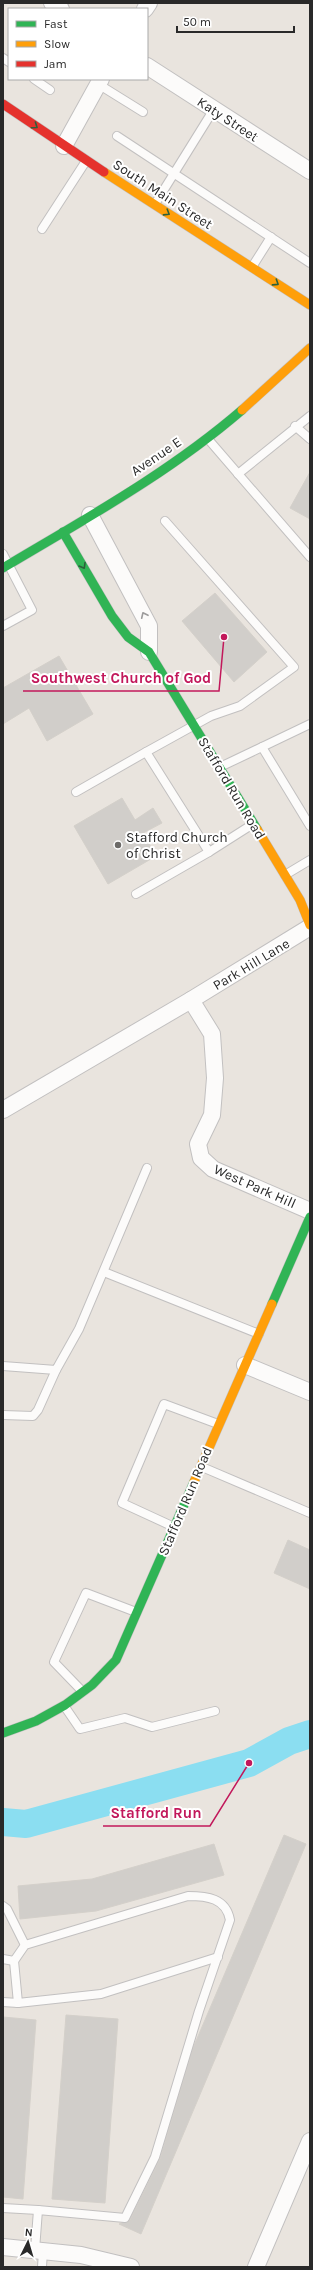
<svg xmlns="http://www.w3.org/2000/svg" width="313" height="2270" font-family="Karla,sans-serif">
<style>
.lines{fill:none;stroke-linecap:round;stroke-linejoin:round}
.river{stroke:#8bdef1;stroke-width:28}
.building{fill:#d1ceca;stroke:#d4d0ca}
.lane-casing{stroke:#c2c0c0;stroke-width:10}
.street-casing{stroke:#c2c0c0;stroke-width:18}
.fast-casing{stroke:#c2c0c0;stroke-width:10}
.slow-casing{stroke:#c2c0c0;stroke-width:10}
.jam-casing{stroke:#c2c0c0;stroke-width:10}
.lane{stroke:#fcfbfa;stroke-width:8}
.street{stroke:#fcfbfa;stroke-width:16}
.fast{stroke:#30b455;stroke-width:9}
.slow{stroke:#ff9f0a;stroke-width:9}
.jam{stroke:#e5322d;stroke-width:9}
.oneway{stroke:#2c613b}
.oneway2{stroke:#9d9c9c}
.poi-dot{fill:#6c6a68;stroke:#fff;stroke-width:1.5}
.labels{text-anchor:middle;stroke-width:4;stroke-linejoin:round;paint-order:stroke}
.street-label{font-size:14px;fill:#292929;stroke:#fff}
.poi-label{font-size:14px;fill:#292929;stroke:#fff;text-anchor:start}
.leader{fill:none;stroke:#c2185b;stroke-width:1.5}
.callout-dot{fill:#c2185b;stroke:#fff;stroke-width:1.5}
.callout-label{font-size:15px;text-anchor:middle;font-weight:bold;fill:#c2185b;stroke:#fff;stroke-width:4;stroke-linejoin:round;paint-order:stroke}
</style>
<rect width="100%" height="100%" fill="#e9e4de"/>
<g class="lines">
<path class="river" d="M3 1822 26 1824 249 1763 289 1741 310 1734"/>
</g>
<g class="building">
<path d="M310 472V519L290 508Z"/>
<path d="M215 593 267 652 234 682 182 621Z"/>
<path d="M59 656 93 714 47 741 29 708 3 724V688Z"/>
<path d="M122 798 135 820 153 808 162 823 143 833 156 856 108 884 74 826Z"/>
<path d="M288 1540 310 1550V1589L274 1573Z"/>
<path d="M284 1835 306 1844 141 2234 119 2224 130 2220 160 2159 193 2048Z"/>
<path d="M214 1844 224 1875 96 1911 20 1919 18 1886 92 1879Z"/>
<path d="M66 2015 118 2019 105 2203 52 2199Z"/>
<path d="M3 2017 36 2020 23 2199 3 2197Z"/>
</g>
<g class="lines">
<defs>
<g id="lane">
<path d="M3 58 9 62"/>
<path d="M34 79 50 90"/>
<path d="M98 84 143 112"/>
<path d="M117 136 310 263"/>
<path d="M155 204 214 109"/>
<path d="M42 229 86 161"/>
<path d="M252 267 271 237"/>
<path d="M295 426 310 439"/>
<path d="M208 439 310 557"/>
<path d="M238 474 310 416"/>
<path d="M165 521 294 667 240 706 211 716 146 752 209 852 253 824"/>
<path d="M3 554 32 610 3 626"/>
<path d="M262 747 310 724"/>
<path d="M220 767 262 747 310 826"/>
<path d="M76 792 146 752"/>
<path d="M285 875 310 860"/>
<path d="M136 894 209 852"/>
<path d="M104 1272 259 1334"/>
<path d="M3 1366 56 1370 79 1329 147 1168"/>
<path d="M3 1415 33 1416 38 1410 56 1370"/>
<path d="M202 1467 310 1513"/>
<path d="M174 1527 122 1503 164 1404 218 1424"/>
<path d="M82 1691 54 1662 86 1593 136 1612"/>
<path d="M65 1707 80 1729 125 1718 152 1727 215 1711"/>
<path d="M3 1906 7 1909 25 1945"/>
<path d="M3 1959 14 1961 25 1945 188 1896C207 1896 226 1898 230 1920L199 2011 155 2157 125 2218 38 2210 35 2250"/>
<path d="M14 1961 18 2003"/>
<path d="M3 2002 18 2003 101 1994 218 1957"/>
<path d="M3 2208 38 2210"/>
<path d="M42 2267 43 2251"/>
</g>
<g id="street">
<path d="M52 3 61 9"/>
<path d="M145 9 149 3"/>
<path d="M147 66 310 171"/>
<path d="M64 146 101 79"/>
<path d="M90 515 149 626V652"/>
<path d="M191 1000 212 1034 215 1078 212 1115 198 1144 201 1158 213 1169 310 1211"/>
<path d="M3 1110 191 1000 310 927"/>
<path d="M245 1365 310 1392"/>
<path d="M3 2247 81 2255 131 2267"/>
<path d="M256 2267 310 2141"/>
</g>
<g id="fast">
<path d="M63 532 112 616 128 637 149 652 257 829"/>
<path d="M3 568C85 519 169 473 242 410"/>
<path d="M272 1304 310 1217"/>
<path d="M3 1733 36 1721 65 1705 92 1685 116 1660 194 1482"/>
</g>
<g id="slow">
<path d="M104 172 310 305"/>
<path d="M242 410 310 348"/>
<path d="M257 829 300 900 310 925"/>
<path d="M194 1482 272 1304"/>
</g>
<path id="jam" d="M3 104 104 172"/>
</defs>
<use href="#lane" class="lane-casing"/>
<use href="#street" class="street-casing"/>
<use href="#fast" class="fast-casing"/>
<use href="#slow" class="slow-casing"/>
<use href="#jam" class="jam-casing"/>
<use href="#lane" class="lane"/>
<use href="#street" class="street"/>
<use href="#fast" class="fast"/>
<use href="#slow" class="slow"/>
<use href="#jam" class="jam"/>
</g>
<defs><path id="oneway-chevron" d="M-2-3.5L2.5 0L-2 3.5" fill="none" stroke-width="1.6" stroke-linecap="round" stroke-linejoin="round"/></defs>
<g class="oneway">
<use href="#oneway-chevron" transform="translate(35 126) rotate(35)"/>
<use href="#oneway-chevron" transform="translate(167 213) rotate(32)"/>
<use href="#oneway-chevron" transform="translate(276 283) rotate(33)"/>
<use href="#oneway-chevron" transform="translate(83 566) rotate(60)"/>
</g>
<use class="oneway2" href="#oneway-chevron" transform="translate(144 615) rotate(-115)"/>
<circle class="poi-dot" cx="118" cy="845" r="4"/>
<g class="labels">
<g class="street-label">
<text transform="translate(228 119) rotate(33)" y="5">Katy Street</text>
<text transform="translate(163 194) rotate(33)" y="5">South Main Street</text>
<text transform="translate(156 456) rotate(-34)" y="5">Avenue E</text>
<text transform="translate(232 788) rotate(59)" y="5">Stafford Run Road</text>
<text transform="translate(251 964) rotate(-31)" y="5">Park Hill Lane</text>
<text transform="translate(255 1186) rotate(24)" y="5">West Park Hill</text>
<text transform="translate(185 1501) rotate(-67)" y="5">Stafford Run Road</text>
</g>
<g class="poi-label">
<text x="126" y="842">Stafford Church<tspan x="126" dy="16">of Christ</tspan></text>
</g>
</g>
<path class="leader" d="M224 637L219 691H23M249 1763L210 1826H103"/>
<g class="callout-dot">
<circle cx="224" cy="637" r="4"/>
<circle cx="249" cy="1763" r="4"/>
</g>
<g class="callout-label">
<text x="121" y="683">Southwest Church of God</text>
<text x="156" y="1818">Stafford Run</text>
</g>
<rect width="313" height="2270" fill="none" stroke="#292929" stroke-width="8"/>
<rect x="8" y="8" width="140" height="72" fill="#ffffff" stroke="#a9a9a9"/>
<rect x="16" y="21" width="20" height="6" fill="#30b455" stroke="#a9a9a9"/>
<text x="44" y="28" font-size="12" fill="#292929">Fast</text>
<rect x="16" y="41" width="20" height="6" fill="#ff9f0a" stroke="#a9a9a9"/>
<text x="44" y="48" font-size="12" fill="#292929">Slow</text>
<rect x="16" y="61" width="20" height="6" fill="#e5322d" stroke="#a9a9a9"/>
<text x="44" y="68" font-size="12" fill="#292929">Jam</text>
<g transform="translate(28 2242) rotate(5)" stroke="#ffffff" stroke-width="3" paint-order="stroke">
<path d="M0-3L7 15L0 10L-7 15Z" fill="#292929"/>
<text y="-6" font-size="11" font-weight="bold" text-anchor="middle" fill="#292929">N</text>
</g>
<path d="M177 26v6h117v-6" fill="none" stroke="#292929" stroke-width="2"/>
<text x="183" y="26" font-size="12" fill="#292929" stroke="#ffffff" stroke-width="3" paint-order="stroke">50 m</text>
</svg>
